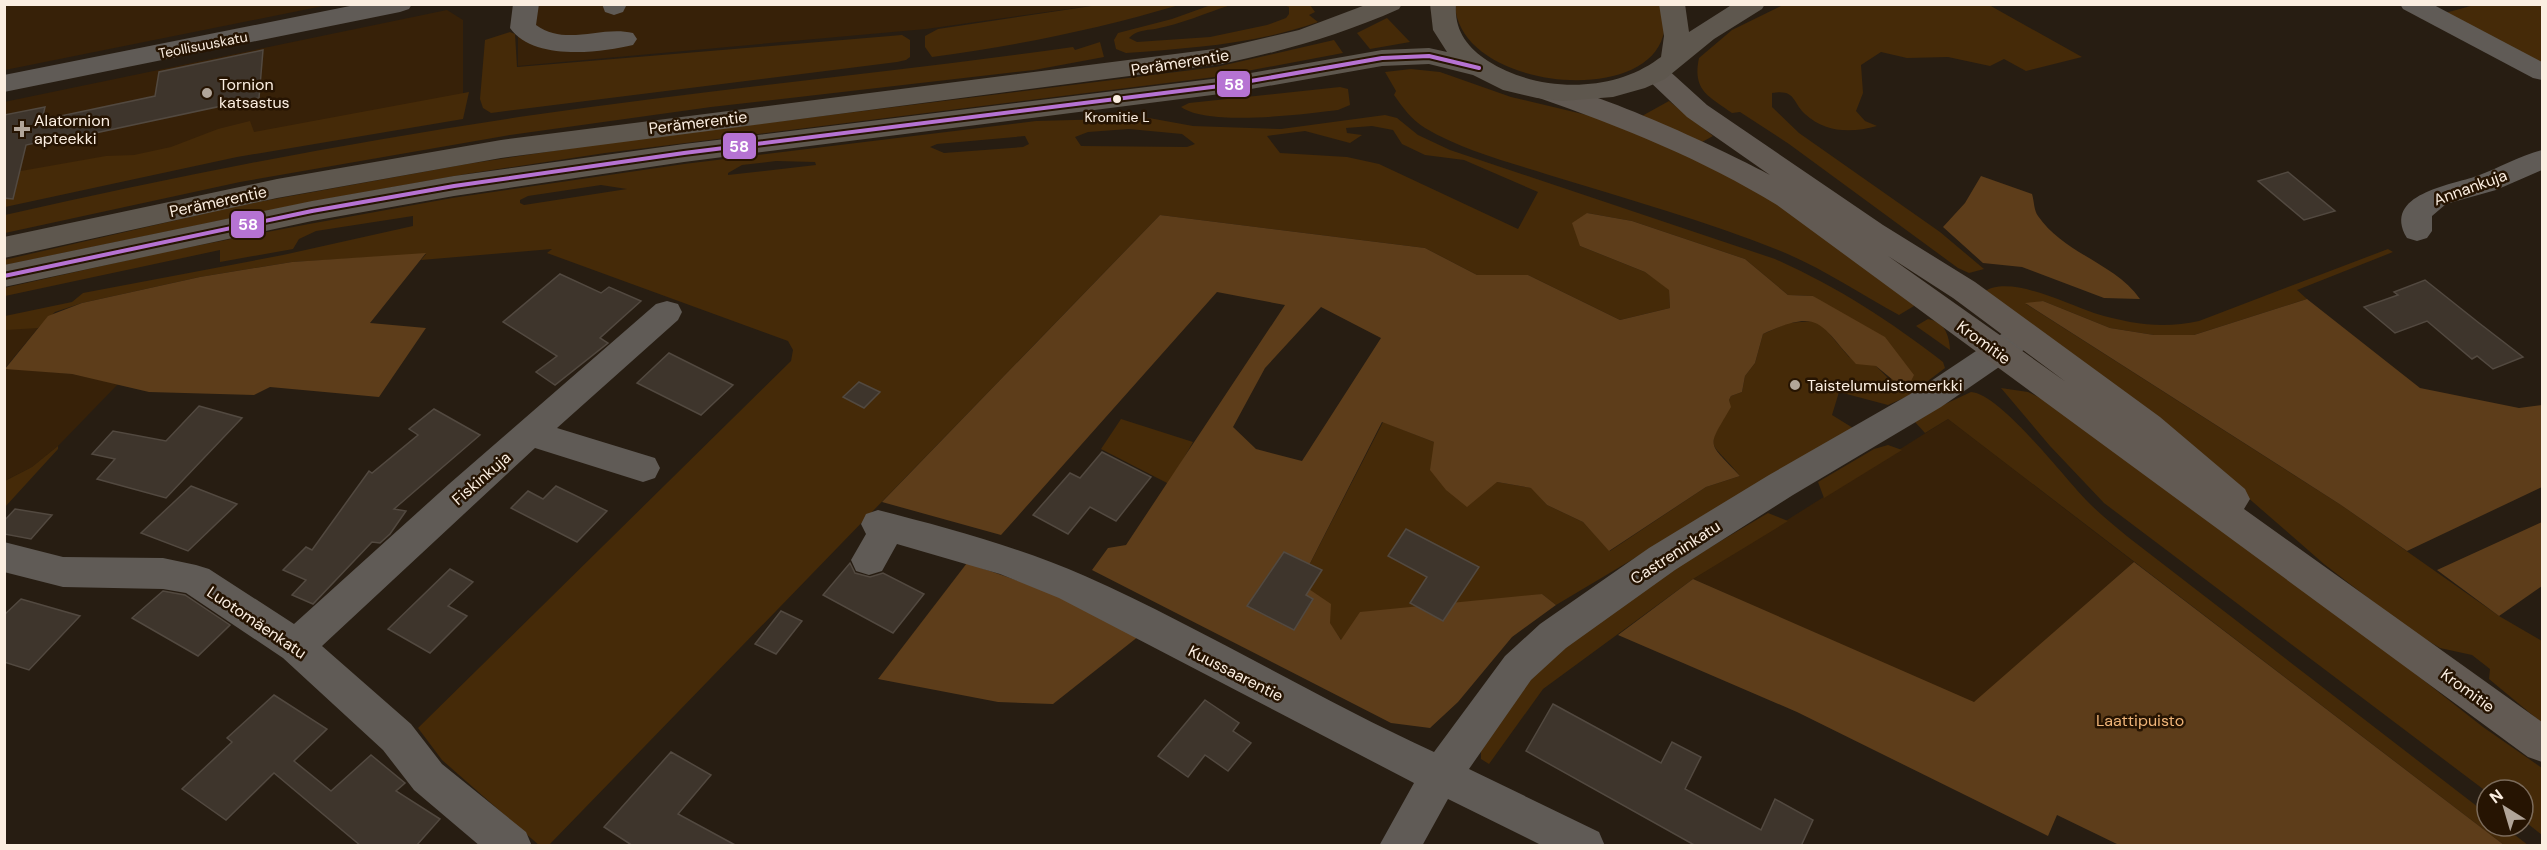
<svg xmlns="http://www.w3.org/2000/svg" width="2547" height="850" font-family="'DM Sans',sans-serif">
<style>
.built{fill:#372108}
.green{fill:#452a08;fill-rule:evenodd}
.forest{fill:#5d3d1a;fill-rule:evenodd}
.building{fill:#3e352c;stroke:#524940;stroke-width:1.5}
.lines{fill:none;stroke-linecap:round;stroke-linejoin:round}
.minor{fill:#605b56;fill-rule:evenodd}
.major{fill:#625a53;fill-rule:evenodd}
.highway{fill:#5e574e;fill-rule:evenodd}
.bus-1-casing{stroke:#261402;stroke-width:8}
.bus-1{stroke:#b673d3;stroke-width:4}
.poi-dot{fill:#b1a599;stroke:#261402;stroke-width:2}
.bus-dot{fill:#fbeee1;stroke:#261402;stroke-width:2}
.labels{text-anchor:middle;stroke-width:5;stroke-linejoin:round;paint-order:stroke}
.far-street-label{font-size:14px;fill:#fbeee1;stroke:#261402}
.bus-label{font-size:14px;fill:#fbeee1;stroke:#261402}
.street-label{font-size:16px;fill:#fbeee1;stroke:#261402}
.poi-label{font-size:16px;fill:#fbeee1;stroke:#261402;text-anchor:start}
.park-label{font-size:16px;fill:#efb478;stroke:#261402}
.line-badge{stroke:#261402;stroke-width:2}
.badge-label{font-size:16px;text-anchor:middle;font-weight:bold;fill:#fff}
</style>
<rect width="100%" height="100%" fill="#271d12"/>
<g class="built">
<path d="M5 4H328V5L5 70Z"/>
<path d="M518 5H1097L926 29 518 66Z"/>
<path d="M447 10 463 20V96L5 196 4 102Z"/>
<path d="M8 321 38 328 5 368V322Z"/>
<path d="M5 368 72 374 118 384 58 446 32 467 5 481Z"/>
<path d="M1948 419 2134 562 1974 703 1693 579Z"/>
</g>
<g class="green">
<path d="M1105 4 1179 5C1098 29 1016 46 932 57L925 47V36L938 29Z"/>
<path d="M1785 4 1989 5 2082 57 2026 71 2004 59 1990 66 1948 57 1907 58 1881 52 1861 65 1863 93 1856 111 1865 121 1877 126C1852 133 1825 133 1805 114 1792 102 1796 89 1772 93V107L1799 133 1940 232 1984 269 1969 273 1958 268 1789 144 1740 112 1732 113C1709 96 1692 91 1699 58L1732 30Z"/>
<path d="M1211 5H1231C1205 13 1182 24 1155 29 1146 30 1135 31 1129 38L1137 42 1210 37 1267 25 1286 18 1289 14V7L1284 5H1310L1315 12 1309 15 1318 22C1256 44 1191 48 1126 53L1116 49 1114 40 1118 33 1172 19Z"/>
<path d="M1455 5H1660C1661 14 1666 27 1663 36 1643 108 1459 88 1455 5Z"/>
<path d="M2474 5H2542V68L2438 15Z"/>
<path d="M1387 18 1410 42 1370 49 1357 33Z"/>
<path d="M510 32 515 34 517 67 902 35 910 40V57L906 60 897 62 491 113 483 108 480 99 485 40Z"/>
<path d="M1334 40 1343 53 1215 77 605 153 466 174 314 201 5 265 4 260 242 205 467 164 606 143 1216 67Z"/>
<path d="M1100 42 1104 57 1034 70 711 107 510 135 240 182 5 233V215C179 175 356 141 533 115 713 89 894 72 1073 47L1075 50Z"/>
<path d="M1411 69 1440 72 1511 97 1591 116 1646 135 1764 194 1913 302 1914 306 1899 315C1860 294 1824 269 1783 252 1707 221 1627 199 1549 175 1508 162 1462 150 1425 128 1412 120 1403 108 1394 95L1396 91 1385 72Z"/>
<path d="M1340 87 1348 89 1350 105 1338 110C1303 114 1210 127 1181 107L1189 103Z"/>
<path d="M469 92 463 119 237 157 5 207 4 174 106 156 134 155 171 147 218 129 250 121 254 132Z"/>
<path d="M1669 101 1713 136 1702 142 1642 116Z"/>
<path d="M1385 115 1397 118 1418 135 1450 150 1775 259C1839 288 1887 319 1943 362L1945 368 1908 396 1888 405 1839 392 1832 415 1853 428 1556 605 1542 594 1342 641 1300 583 1383 422 1434 442 1497 482 1532 488 1547 505 1583 522 1610 551 1706 487 1740 476C1709 437 1704 453 1730 407L1729 400 1731 396 1742 392 1745 376 1755 363 1763 334 1788 323 1813 321 1822 325 1849 357 1876 366 1888 378 1909 385 1813 296 1788 295 1745 259 1632 221 1587 213 1580 246 1645 272 1669 289 1670 308 1620 320 1528 275H1477L1425 248 1160 215 549 845 540 846 442 760 418 728 791 361 793 350 788 341 547 253 552 249 421 260 426 254 292 262 200 277 82 303 55 312 38 328 5 330V316L72 302 83 293 283 255 413 226V216L316 231 299 239 293 249 220 262V250L5 296 4 288 164 252 309 224 452 198 684 164 1036 121 1149 118 1193 126 1281 129ZM1372 126 1393 130 1402 144 1425 155 1464 160 1538 192 1518 229 1379 164 1347 157 1280 153 1267 136 1305 131 1350 143 1362 135 1347 133 1346 128ZM1129 129 1182 134 1195 144 1187 147 1081 146 1075 137 1088 132ZM1025 136 1029 144 1023 147 944 153 930 147 937 144ZM776 161 815 162 816 165 728 175V173L742 165ZM601 185 627 189 524 205 520 203V200L528 196Z"/>
<path d="M2388 249 2393 252 2297 290 2307 299 2194 335H2154L2110 328 2043 301 2026 304 2341 505 2499 616 2542 641V723L2489 679 2490 669 2472 655 2440 648 2407 628 2324 564 2160 421 1984 292C2009 274 2067 304 2094 313 2106 317 2118 319 2130 322 2154 326 2176 326 2199 321Z"/>
<path d="M1928 319C1945 322 1949 335 1950 350L1916 326Z"/>
<path d="M2001 388 2028 392 2049 402 2301 584 2483 727 2542 768V835L2523 820V790H2487V792L2104 503 2050 446Z"/>
<path d="M1971 392C2001 394 2065 479 2089 503 2101 515 2115 526 2128 537L2487 814V826H2503L2528 845H2504L1948 419 1925 433 1915 422 1941 406Z"/>
<path d="M1121 419 1193 442 1169 484 1101 449Z"/>
<path d="M1888 445 1902 450 1824 498 1818 482 1874 449Z"/>
<path d="M58 446V449L5 507V481L32 467Z"/>
<path d="M1768 513 1788 521 1693 579 1543 689 1489 764 1481 759V745L1533 674 1563 644 1672 570Z"/>
</g>
<g class="forest">
<path d="M1981 176 2032 194C2034 200 2034 211 2038 216 2064 254 2115 263 2140 299L2104 298 2022 267 1983 263 1943 227 1965 203Z"/>
<path d="M1587 213 1632 221 1745 259 1788 295 1813 296 1885 337 1914 375 1909 385H1899L1876 366 1856 364C1819 325 1822 307 1763 334L1755 363 1745 376 1742 392 1731 396 1729 400 1731 407C1706 450 1707 440 1740 476L1706 487 1609 551 1583 522 1547 505 1531 488 1497 482 1467 507 1446 490 1430 470 1434 442 1382 422 1300 583 1331 604 1330 623 1341 640 1360 612 1542 594 1556 605 1512 637 1458 702 1430 728 1391 723 1092 570 1108 548 1126 545 1285 305 1217 292 1001 535 882 502 1160 215 1425 248 1477 275H1528L1620 320 1670 308 1669 290 1645 272 1580 246 1572 223ZM1321 307 1381 338 1302 461 1256 449 1233 427 1265 368Z"/>
<path d="M426 253 370 323 426 328 379 397 270 387 254 395 149 392 72 374 5 369 48 316 82 303 200 277 292 262Z"/>
<path d="M2307 299 2420 388 2519 408 2542 405V487L2407 551 2341 505 2025 303 2043 301 2110 328 2154 335H2194Z"/>
<path d="M2542 522V586L2499 616 2437 570Z"/>
<path d="M2134 562 2504 845H2119L2057 815 2048 836 1797 712 1618 635 1693 579 1974 702Z"/>
<path d="M967 563 1059 595 1139 636 1053 704 998 702 878 679Z"/>
</g>
<g class="building">
<path d="M263 50 259 98 72 138 73 134 26 145 13 199 4 198V115L45 107 42 120 155 96 159 72Z"/>
<path d="M2288 172 2335 211 2304 220 2258 181Z"/>
<path d="M560 274 601 293 609 287 641 301 600 338 608 343 555 385 536 372 557 356 503 322Z"/>
<path d="M2425 280 2479 323 2523 357 2493 369 2477 356 2472 359 2427 321 2395 333 2364 307 2398 295 2394 292Z"/>
<path d="M669 353 733 385 701 415 637 383Z"/>
<path d="M859 382 880 392 864 408 843 397Z"/>
<path d="M199 406 242 418 166 498 97 479 115 459 92 454 113 431 166 441Z"/>
<path d="M434 409 480 435 394 509 406 511 390 534 380 543 372 542 313 604 292 595 306 580 283 570 306 547 312 550 369 471 372 473 418 435 409 429Z"/>
<path d="M1102 452 1151 477 1116 521 1090 507 1068 534 1033 515 1070 473 1080 478Z"/>
<path d="M191 486 237 504 188 551 141 533Z"/>
<path d="M556 486 607 511 577 542 511 508 528 491 543 499Z"/>
<path d="M15 509 52 515 31 539 4 534V521Z"/>
<path d="M1406 529 1479 567 1443 621 1410 603 1427 577 1388 556Z"/>
<path d="M1284 552 1322 570 1306 595 1313 599 1294 630 1247 606Z"/>
<path d="M850 563 855 573 870 577 883 573 924 594 893 633 823 595Z"/>
<path d="M450 569 473 582 448 606 467 616 430 653 388 629Z"/>
<path d="M163 591 185 595 230 625 198 656 132 618Z"/>
<path d="M21 599 80 616 29 670 4 662V615Z"/>
<path d="M781 611 802 621 776 654 755 644Z"/>
<path d="M274 695 327 729 294 761 331 791 371 755 405 783 396 791 440 819 416 846H361L274 773 226 820 182 789 232 742 227 738Z"/>
<path d="M1205 700 1239 723 1233 731 1251 743 1228 771 1205 755 1188 777 1158 756Z"/>
<path d="M1553 704 1661 763 1672 742 1701 757 1685 789 1761 830 1775 799 1813 820 1801 846H1696L1526 751Z"/>
<path d="M671 752 711 775 678 814 737 846H633L604 827Z"/>
</g>
<g class="lines">
<g class="minor">
<path d="M360 4H412L409 9 400 12 4 92V75Z"/>
<path d="M513 4H539L536 25C567 47 601 25 633 33L637 39 633 45C600 53 533 61 510 28Z"/>
<path d="M602 4H627L623 12 614 15 605 12Z"/>
<path d="M2400 4H2432L2542 62V80L2533 78 2403 9Z"/>
<path d="M2542 150V170L2496 190 2446 204 2432 216V231L2427 238 2417 241 2407 238C2381 194 2452 185 2477 176 2499 168 2519 156 2542 150Z"/>
<path d="M667 301 678 304 682 312 678 320 557 428 655 458 660 468 655 478 643 482 535 448 322 646 411 724 442 764 526 832 532 846H480L414 790 383 750 283 658 186 593 163 589 63 587 4 572V542L63 557 163 558 196 565 209 569 294 624 449 484 656 304Z"/>
<path d="M2023 323 2034 327 2039 335 2034 343 1941 407 1793 495 1675 570 1566 648 1531 680 1469 769 1599 832 1605 846H1543L1448 799 1422 846H1379L1414 783 1059 598 1000 574 897 544 882 571 869 575 856 571 851 560 866 534 861 524 866 514 878 510C948 528 1019 547 1085 576 1204 629 1316 698 1434 752L1505 656 1540 624 1649 548 1769 475 1919 389 2012 327Z"/>
</g>
<path class="major" d="M1656 65 1665 67 1707 105 1883 225 1975 282 2160 417 2245 489 2250 499 2244 509 2542 722V762L2528 757 1777 205C1702 159 1622 127 1539 98L1535 92 1539 86C1571 77 1734 155 1770 175L1687 117 1647 79 1643 73 1647 67ZM1888 256 1953 298 2066 382Z"/>
<g class="highway">
<path d="M1368 4H1402L1399 9C1341 35 1283 51 1222 64L501 158 277 198 4 258V237L277 179 501 140 1222 48 1299 30Z"/>
<path d="M1430 4H1456C1454 30 1467 47 1488 61 1536 92 1611 94 1658 59L1661 57 1664 36 1659 4H1685L1689 32 1733 4H1765L1762 9 1714 39 1665 79 1645 88 1613 97 1562 101 1537 98 1503 90 1473 75 1429 64 1382 66 1228 93 684 162 454 196 312 221 4 287V265L312 201 454 176 684 144 1228 77 1382 50 1429 48 1447 52 1433 30Z"/>
</g>
<defs>
<path id="bus-1" d="M4 276 312 211 454 186 684 153 1228 85 1382 58 1429 56 1479 68"/>
</defs>
<use href="#bus-1" class="bus-1-casing"/>
<use href="#bus-1" class="bus-1"/>
</g>
<g class="poi-dot">
<circle cx="207" cy="93" r="6"/>
<path d="M19 120h6v6h6v6h-6v6h-6v-6h-6v-6h6z"/>
<circle cx="1795" cy="385" r="6"/>
</g>
<circle class="bus-dot" cx="1117" cy="99" r="5"/>
<g class="labels">
<g class="far-street-label">
<text transform="translate(203 45) rotate(-11)" y="5">Teollisuuskatu</text>
</g>
<g class="bus-label">
<text x="1117" y="122">Kromitie L</text>
</g>
<g class="street-label">
<text transform="translate(1180 62) rotate(-9)" y="6">Perämerentie</text>
<text transform="translate(698 122) rotate(-7)" y="6">Perämerentie</text>
<text transform="translate(2470 187) rotate(-20)" y="6">Annankuja</text>
<text transform="translate(218 201) rotate(-12)" y="6">Perämerentie</text>
<text transform="translate(1984 342) rotate(36)" y="6">Kromitie</text>
<text transform="translate(481 478) rotate(-41)" y="6">Fiskinkuja</text>
<text transform="translate(1675 552) rotate(-33)" y="6">Castreninkatu</text>
<text transform="translate(257 622) rotate(34)" y="6">Luotomäenkatu</text>
<text transform="translate(1236 673) rotate(27)" y="6">Kuussaarentie</text>
<text transform="translate(2468 690) rotate(36)" y="6">Kromitie</text>
</g>
<g class="poi-label">
<text x="219" y="90">Tornion<tspan x="219" dy="18">katsastus</tspan></text>
<text x="34" y="126">Alatornion<tspan x="34" dy="18">apteekki</tspan></text>
<text x="1807" y="391">Taistelumuistomerkki</text>
</g>
<g class="park-label">
<text x="2140" y="726">Laattipuisto</text>
</g>
</g>
<g class="line-badge">
<rect x="1216" y="70" width="35" height="28" rx="6" fill="#b673d3"/>
<rect x="722" y="132" width="35" height="28" rx="6" fill="#b673d3"/>
<rect x="230" y="210" width="35" height="29" rx="6" fill="#b673d3"/>
</g>
<g class="badge-label">
<text x="1234" y="90">58</text>
<text x="739" y="152">58</text>
<text x="248" y="230">58</text>
</g>
<rect width="2547" height="850" fill="none" stroke="#fbeee1" stroke-width="12"/>
<g transform="translate(2505 808) rotate(323)"><circle r="28" fill="#261402" stroke="#7b6b5b" stroke-width="1.5"/>
<path d="M0-4.5L10 22L0 15L-10 22Z" fill="#b1a599"/>
<text y="-9" font-size="16" font-weight="bold" text-anchor="middle" fill="#fbeee1">N</text>
</g>
</svg>
